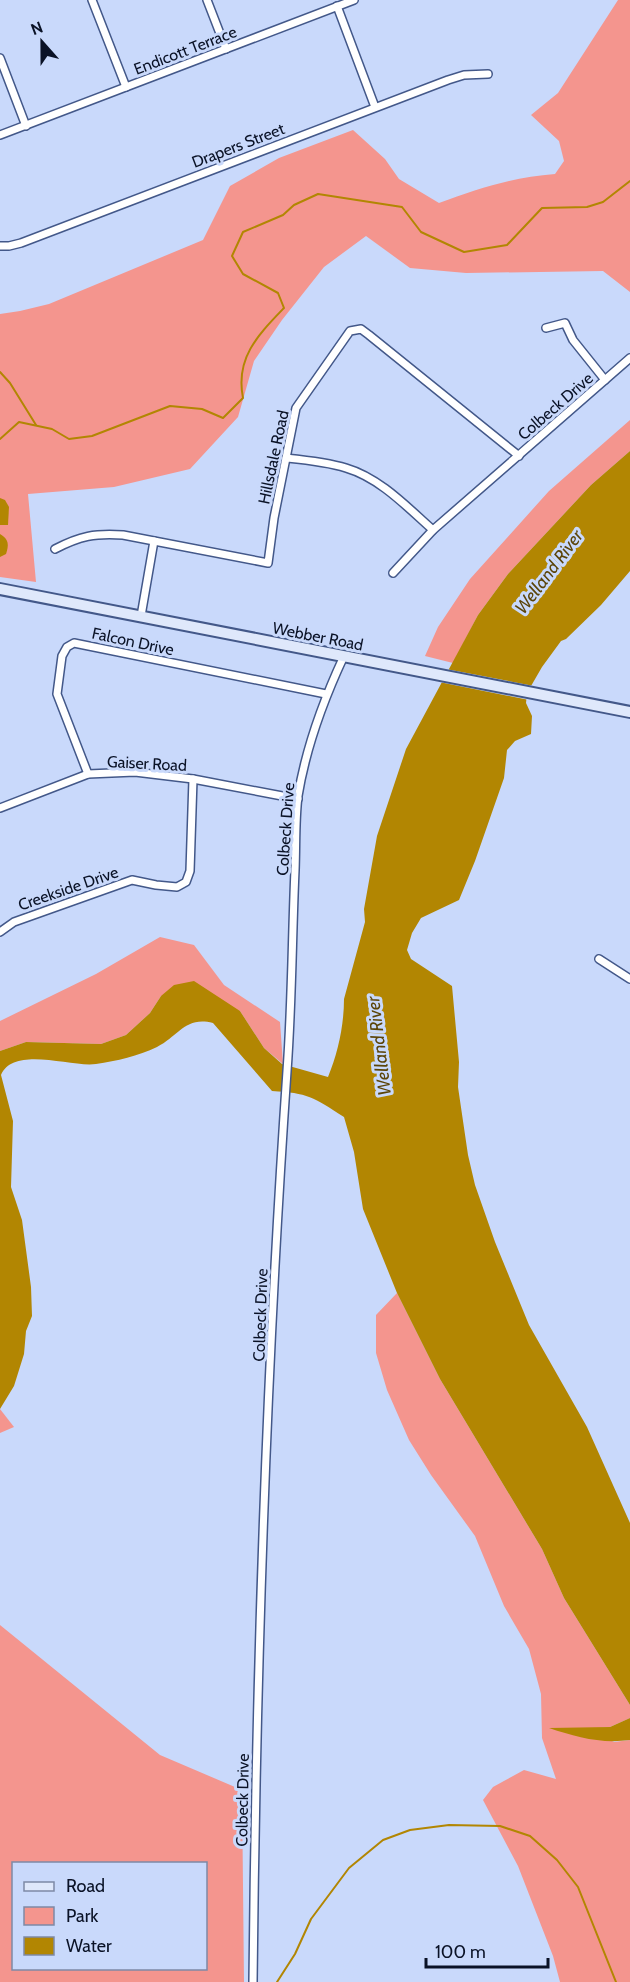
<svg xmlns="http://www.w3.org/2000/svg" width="630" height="1982" font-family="Cabin,sans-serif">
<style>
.green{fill:#f4958e;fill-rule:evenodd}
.water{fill:#b28602}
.pier{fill:#c9d9fb}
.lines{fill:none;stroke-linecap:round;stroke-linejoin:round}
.stream{stroke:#b28602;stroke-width:2}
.minor-casing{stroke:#435889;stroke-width:10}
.secondary-casing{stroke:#435889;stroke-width:14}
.minor{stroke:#fff;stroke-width:7}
.secondary{stroke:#dfe8fb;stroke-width:10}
.labels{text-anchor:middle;stroke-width:6;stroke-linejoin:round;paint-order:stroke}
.street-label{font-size:16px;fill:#0a1226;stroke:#c9d9fb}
.water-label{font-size:18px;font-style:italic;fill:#5b4408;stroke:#c9d9fb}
</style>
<rect width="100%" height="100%" fill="#c9d9fb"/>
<g class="green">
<path d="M618 0H630V292L603 271 466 273 410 268 366 236 324 267 282 320 254 361 238 417 190 469 114 487 28 494 36 582 0 577V314L20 311 49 304 203 240 230 186 279 158 353 130 385 159 399 179 439 203C478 189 513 177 555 174L564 161 559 141 531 115 558 93Z"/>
<path d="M630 420V451L591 485 508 574 478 615 453 663 425 656 438 627 470 579 549 491Z"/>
<path d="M160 937 194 945 224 985 280 1022 283 1064 264 1048 240 1011 161 996 150 1013 126 1035 101 1044 26 1042 0 1051V1021L96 974Z"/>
<path d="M397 1293 440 1379 542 1549 564 1598 630 1705V1718L610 1727 588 1729 614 1742 630 1740V1982H560L553 1956 518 1866 483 1800 493 1787 524 1770 556 1779 542 1738 541 1694 529 1649 504 1606 475 1536 431 1475 409 1440 387 1390 376 1353V1315Z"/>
<path d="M0 1409 14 1427 0 1433Z"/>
<path d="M0 1625 160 1755 242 1790 244 1982H0ZM14 1864H206V1968H14Z"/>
</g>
<g class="water">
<path d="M630 451V571L601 605 566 639 561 641 542 667 527 693 526 703 532 716 531 734 515 741 507 750 504 778 475 861 459 900 421 918 412 933 407 950 411 959 452 986 459 1062 458 1087 468 1155 475 1185 495 1242 529 1325 587 1427 630 1523V1705L564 1598 542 1549 440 1379 397 1293 363 1209 354 1152 344 1117C313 1097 308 1093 272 1091L213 1023C185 1016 179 1036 157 1047 138 1056 117 1061 96 1064 73 1068 14 1045 1 1075L13 1121 11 1187 22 1220 31 1287 32 1316 26 1331 24 1354 14 1386 0 1409V1051L26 1042 101 1044 126 1035 150 1013 161 996 174 985 194 981 240 1011 264 1048 282 1064 328 1077C338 1053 344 1025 344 999L365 922 364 909 377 836 406 749 478 615 508 574 591 485Z"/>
<path d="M0 498 5 500 9 507 8 525H0Z"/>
<path d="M0 534C9 539 9 545 6 554L0 557Z"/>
<path d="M630 1718V1740C601 1744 576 1737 549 1728L610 1727Z"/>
</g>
<path class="pier" d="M446 669 534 686 529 700 439 682Z"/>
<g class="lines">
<g class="stream">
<path d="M0 372 10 383 36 425"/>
<path d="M0 439 19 422 52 429 69 439 92 436 170 406 202 409 223 418 243 398C235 358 258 335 284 308L278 293 243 274 232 256 243 232 283 215 294 205 318 194 402 207 421 232 464 252 507 245 542 208 587 207 603 202 630 181"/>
<path d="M277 1982 295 1954 311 1919 349 1868 383 1840 410 1830 449 1825 500 1826 530 1836 557 1860 578 1887 616 1982"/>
</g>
<defs>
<g id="minor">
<path d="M92 0 126 87"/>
<path d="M207 0 226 49"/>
<path d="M337 6 375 107"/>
<path d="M0 58 26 126"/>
<path d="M0 135 354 0"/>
<path d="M0 246H9L21 243 448 80 464 75 488 74"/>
<path d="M546 328 565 323 573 340 605 380"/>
<path d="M286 458C306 460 327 462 346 468 380 478 407 507 433 530"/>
<path d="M55 549C80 536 95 533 123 535L268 563 274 518 296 408 350 331 361 329 369 335 519 456"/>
<path d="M393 573 433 530 630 358"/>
<path d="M141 616 154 541"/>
<path d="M88 774 57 694 62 656 67 647 74 643 326 694"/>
<path d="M0 808 88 774 135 772 193 779 298 799"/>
<path d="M0 932 14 922 132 880 156 885 177 887 186 882 190 871 193 779"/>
<path d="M599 959 630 979"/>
<path d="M253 1982C256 1678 266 1374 287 1071 292 1004 292 937 295 870 296 845 295 820 298 796 306 747 323 701 344 656"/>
</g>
<path id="secondary" d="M0 589 630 712"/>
</defs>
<use href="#minor" class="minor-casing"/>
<use href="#secondary" class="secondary-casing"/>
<use href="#minor" class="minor"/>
<use href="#secondary" class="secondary"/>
</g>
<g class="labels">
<g class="street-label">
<text transform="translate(185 50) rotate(-21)" y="6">Endicott Terrace</text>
<text transform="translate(238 145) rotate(-21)" y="6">Drapers Street</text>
<text transform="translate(555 406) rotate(-41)" y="6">Colbeck Drive</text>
<text transform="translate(273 457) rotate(-78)" y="6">Hillsdale Road</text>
<text transform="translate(318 636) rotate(11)" y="6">Webber Road</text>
<text transform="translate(133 641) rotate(12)" y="6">Falcon Drive</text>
<text transform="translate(147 763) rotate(3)" y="6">Gaiser Road</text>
<text transform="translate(285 829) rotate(-86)" y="6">Colbeck Drive</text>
<text transform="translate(68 888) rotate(-19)" y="6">Creekside Drive</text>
<text transform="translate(260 1315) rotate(-88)" y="6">Colbeck Drive</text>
<text transform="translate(242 1800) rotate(-89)" y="6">Colbeck Drive</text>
</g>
<g class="water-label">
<text transform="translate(549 572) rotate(-53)" y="6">Welland River</text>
<text transform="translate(379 1046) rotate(-97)" y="6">Welland River</text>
</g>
</g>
<rect x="12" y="1862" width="195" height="108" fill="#c9d9fb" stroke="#7d89a6" stroke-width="1.5"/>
<rect x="24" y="1882" width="30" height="9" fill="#dfe8fb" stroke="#7d89a6" stroke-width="1.5"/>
<text x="66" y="1892" font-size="18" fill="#0a1226">Road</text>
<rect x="24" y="1907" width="30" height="18" fill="#f4958e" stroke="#7d89a6" stroke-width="1.5"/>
<text x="66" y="1922" font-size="18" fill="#0a1226">Park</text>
<rect x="24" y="1937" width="30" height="18" fill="#b28602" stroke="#7d89a6" stroke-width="1.5"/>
<text x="66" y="1952" font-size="18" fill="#0a1226">Water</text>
<g transform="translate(42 42) rotate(339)" stroke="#c9d9fb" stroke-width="4.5" paint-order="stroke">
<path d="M0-4.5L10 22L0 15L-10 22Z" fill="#0a1226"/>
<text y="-9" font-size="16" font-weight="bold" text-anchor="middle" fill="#0a1226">N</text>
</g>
<path d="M426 1958v9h122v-9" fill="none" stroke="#0a1226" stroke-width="3"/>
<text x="435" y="1958" font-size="18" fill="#0a1226" stroke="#c9d9fb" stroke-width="4.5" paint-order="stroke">100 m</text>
</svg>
